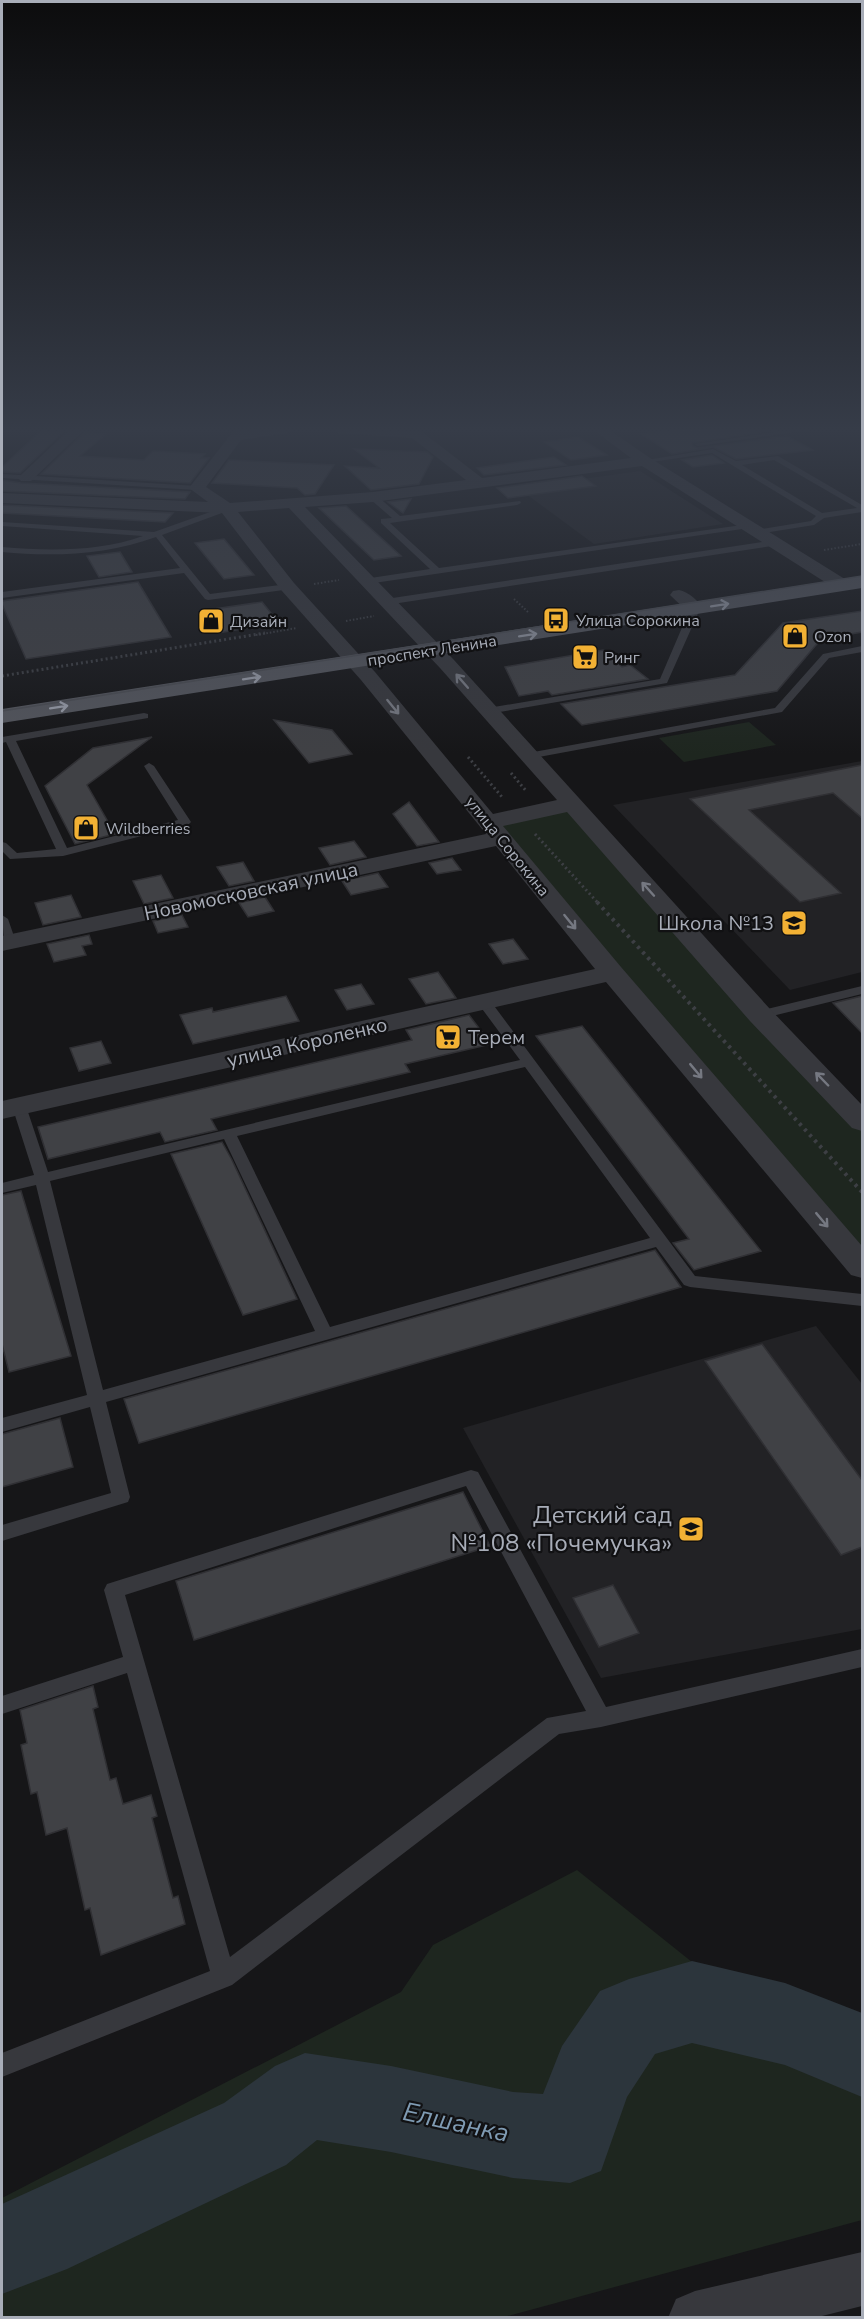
<svg xmlns="http://www.w3.org/2000/svg" width="864" height="2319" font-family="'Nunito Sans',sans-serif">
<style>
.built{fill:#222225}
.green{fill:#1e261f}
.lines{fill:none;stroke-linecap:round;stroke-linejoin:round}
.river{fill:#2c353c;fill-rule:evenodd}
.building{fill:#404145;stroke:#303034;stroke-width:1.5}
.path-far2{stroke:#3d3f44;stroke-width:2;stroke-dasharray:1.5 2;stroke-linecap:butt}
.path-far1{stroke:#3d3f44;stroke-width:3;stroke-dasharray:2 3;stroke-linecap:butt}
.path{stroke:#3d3f44;stroke-width:4;stroke-dasharray:3 4.5;stroke-linecap:butt}
.service{fill:#37383d;fill-rule:evenodd}
.minor{fill:#37383d;fill-rule:evenodd}
.primary{fill:#53555c;fill-rule:evenodd}
.tram{stroke:#4a4c52;stroke-width:1.5}
.oneway{stroke:#979ba6}
.oneway2{stroke:#757881}
.labels{text-anchor:middle;stroke-width:4.5;stroke-linejoin:round;paint-order:stroke}
.far-poi-label{font-size:16px;fill:#a8adb8;stroke:#111113;text-anchor:start}
.far-street-label{font-size:16px;fill:#a8adb8;stroke:#111113}
.street-label{font-size:20px;fill:#a8adb8;stroke:#111113}
.poi-label{font-size:20px;fill:#a8adb8;stroke:#111113;text-anchor:end}
.near-poi-label{font-size:24px;fill:#a8adb8;stroke:#111113;text-anchor:end}
.near-water-label{font-size:26px;font-style:italic;fill:#7f9bb3;stroke:#111113}
</style>
<rect width="100%" height="100%" fill="#161618"/>
<g class="built">
<path d="M640 471 723 524 594 544 518 488Z"/>
<path d="M862 761V972L790 990 613 805Z"/>
<path d="M816 1326 862 1384V1629L601 1678 463 1428Z"/>
</g>
<g class="green">
<path d="M749 722 776 745 684 762 659 738Z"/>
<path d="M571 804 760 1015 862 1122V1267L612 973 488 822Z"/>
<path d="M577 1870 712 1978 862 2058V2220L504 2317H2V2198L401 1992 433 1945Z"/>
</g>
<g class="lines">
<path class="river" d="M692 1961 785 1983 862 2013V2097L785 2065 692 2043 655 2054 627 2097 601 2171 570 2183 513 2178 391 2152 317 2140 286 2165 67 2269 2 2294V2204L224 2103 275 2066 305 2053 391 2066 513 2092 543 2094 562 2046 600 1991 629 1979Z"/>
</g>
<g class="building">
<path d="M680 429 776 430 692 443 693 446 698 448 787 436 813 450 736 459 713 447 672 454 641 434Z"/>
<path d="M42 430 64 431 20 473 2 472V467Z"/>
<path d="M85 432 106 434 80 456 144 460 153 451 205 454 201 458H209L190 483 41 474Z"/>
<path d="M578 437 607 455 571 460 544 442Z"/>
<path d="M354 449 427 452 433 457 419 484 371 490 345 466 379 468Z"/>
<path d="M712 455 724 463 693 467 682 460Z"/>
<path d="M554 457 566 465 484 475 477 468Z"/>
<path d="M229 460 334 465 315 494 305 495 297 488 212 483Z"/>
<path d="M582 476 596 486 508 498 497 488Z"/>
<path d="M2 480 21 483 190 492 185 499 2 491Z"/>
<path d="M411 499 403 513 388 502Z"/>
<path d="M2 505 173 513 165 522 2 513Z"/>
<path d="M346 506 401 556 374 560 319 508Z"/>
<path d="M224 539 254 575 224 579 195 543Z"/>
<path d="M120 552 132 572 99 577 87 556Z"/>
<path d="M138 582 171 637 26 659 2 604V601Z"/>
<path d="M262 602 279 623 218 633 200 611Z"/>
<path d="M862 611V632L821 639 777 691 582 725 561 704 735 675 783 623Z"/>
<path d="M603 650 622 667 630 665 648 679 552 695 548 691 519 696 505 667Z"/>
<path d="M274 720 332 730 352 754 309 763Z"/>
<path d="M152 737 87 785 115 834 75 844 45 786 93 748Z"/>
<path d="M862 765V818L833 793 749 810 841 893 800 902 690 799Z"/>
<path d="M409 802 439 842 417 846 393 814Z"/>
<path d="M354 841 366 857 330 865 319 848Z"/>
<path d="M452 858 461 870 437 874 429 863Z"/>
<path d="M243 862 254 881 229 886 217 867Z"/>
<path d="M378 873 388 887 351 895 342 881Z"/>
<path d="M161 875 173 898 144 904 133 881Z"/>
<path d="M71 895 81 917 43 925 35 903Z"/>
<path d="M265 897 274 911 248 917 239 903Z"/>
<path d="M182 915 188 927 158 933 153 921Z"/>
<path d="M89 935 92 944 82 946 86 955 54 962 47 944Z"/>
<path d="M513 939 528 959 503 964 489 944Z"/>
<path d="M438 972 456 998 426 1004 409 979Z"/>
<path d="M361 984 374 1004 347 1010 335 990Z"/>
<path d="M286 996 299 1021 193 1044 180 1015 212 1008 213 1012Z"/>
<path d="M862 996V1033L833 1003Z"/>
<path d="M469 1015 491 1044 405 1064 410 1072 211 1119 217 1130 165 1142 160 1132 48 1159 38 1127 412 1040 406 1030Z"/>
<path d="M582 1026 761 1251 694 1270 673 1243 689 1239 536 1036Z"/>
<path d="M101 1041 111 1063 79 1071 70 1048Z"/>
<path d="M222 1142 232 1160 297 1299 243 1315 171 1154Z"/>
<path d="M21 1191 71 1356 9 1372 2 1344V1195Z"/>
<path d="M655 1250 681 1287 139 1443 124 1399Z"/>
<path d="M762 1344 862 1480V1547L841 1555 705 1361Z"/>
<path d="M60 1418 73 1467 2 1487V1434Z"/>
<path d="M463 1492 490 1546 194 1640 176 1581Z"/>
<path d="M613 1585 639 1633 599 1647 573 1598Z"/>
<path d="M93 1686 98 1707 93 1709 110 1780 116 1778 123 1804 151 1795 157 1816 152 1818 173 1898 178 1896 185 1924 101 1955 90 1908 85 1910 67 1828 46 1835 37 1792 31 1794 21 1745 27 1743 20 1710Z"/>
</g>
<g class="lines">
<g class="path-far2">
<path d="M824 550 862 544"/>
<path d="M314 584 339 580"/>
<path d="M514 599 528 612"/>
<path d="M346 621 374 616"/>
<path d="M256 635 297 628"/>
</g>
<g class="path-far1">
<path d="M2 676 265 633"/>
<path d="M468 757 502 797"/>
<path d="M511 773 527 792"/>
<path d="M535 834 598 903"/>
</g>
<path class="path" d="M597 902 862 1192"/>
<g class="service">
<path d="M796 429H817L698 446 694 444Z"/>
<path d="M713 449 736 461 778 456 862 505V512L824 518 814 525 758 534 754 532 755 530 811 521 816 516 712 453 645 463 641 461ZM774 460 857 508 822 513 742 465Z"/>
<path d="M2 474 197 486 201 488 197 490 2 478Z"/>
<path d="M370 495H376L400 516 520 501 521 503 517 505 390 523 439 568 749 524 753 526 749 528 367 584 363 581 364 579 430 569 381 523V519L392 518 370 499Z"/>
<path d="M227 506H230V510L162 535 210 594 288 584 291 585V589L208 600 205 599 184 573 2 598V592L180 568 156 537C107 555 53 557 2 552V547C47 551 99 552 143 536L2 526V522L154 532Z"/>
<path d="M775 540 778 541V545L386 605 382 602 386 599Z"/>
<path d="M695 606 700 609 667 683 488 714 483 711 488 708 660 679 690 609Z"/>
<path d="M862 646V652L829 658 782 712 528 759 523 756 528 753 775 708 823 654Z"/>
<path d="M144 713 148 714V718L16 741 67 848 178 820 144 766 149 763 154 766 191 822 189 824 63 856 10 859 2 851V842L6 843 17 853 56 849 6 742 2 743V737Z"/>
<path d="M2 915 8 919 16 942 14 945H6L4 942Z"/>
<path d="M862 986V994L760 1019 753 1015 755 1012Z"/>
<path d="M484 998 489 999 695 1276 862 1294V1306L690 1287 684 1285 656 1247 106 1402 130 1497 128 1502 2 1541V1525L111 1493 90 1407 2 1432V1418L87 1395 36 1185 2 1193V1183L34 1175 12 1106 14 1103 19 1102 26 1106 48 1172 520 1060 477 1002ZM525 1067 650 1238 330 1327 237 1136ZM224 1139 315 1331 103 1390 50 1181Z"/>
<path d="M471 1470 478 1472 606 1707 862 1649V1667L601 1727 559 1734 232 1985 2 2077V2053L210 1971 127 1673 2 1714V1696L123 1657 104 1590 107 1584ZM466 1486 586 1711 547 1718 230 1957 125 1595Z"/>
</g>
<g class="minor">
<path d="M70 429H85L31 481H21L18 478 21 475Z"/>
<path d="M235 429H294L287 433 241 440 206 487 230 503 373 492 466 480 412 438 338 433 331 429 421 431 482 478 631 458 592 429H608L650 458 848 581 851 585 848 589H836L642 466 373 502 305 507 454 660 770 1009 862 1105V1131L852 1128 750 1021 567 812 503 826 621 967 862 1246V1278L851 1275 606 982 2 1119V1101L595 969 496 846 2 951V936L486 834 361 680 282 591 222 513 2 503V493L208 502 189 488ZM289 508 440 668 557 800 493 814 375 672 294 583 238 512Z"/>
<path d="M679 590C689 592 698 601 704 609L701 613H689L670 595 673 591Z"/>
<path d="M862 2252V2306L814 2318H668L676 2299 695 2291Z"/>
</g>
<path class="primary" d="M862 576V588L2 723V709Z"/>
<path class="tram" d="M2 711 862 576"/>
</g>
<defs><path id="oneway-shaft" d="M-6 0H5M1.5-3L5.5 0L1.5 3" fill="none" stroke-width="1.6" stroke-linecap="round" stroke-linejoin="round" transform="scale(1.5)"/></defs>
<g class="oneway">
<use href="#oneway-shaft" transform="translate(720 605) rotate(-9)"/>
<use href="#oneway-shaft" transform="translate(528 635) rotate(-9)"/>
<use href="#oneway-shaft" transform="translate(252 678) rotate(-9)"/>
<use href="#oneway-shaft" transform="translate(59 707) rotate(-9)"/>
</g>
<g class="oneway2">
<use href="#oneway-shaft" transform="translate(462 681) rotate(-131)"/>
<use href="#oneway-shaft" transform="translate(393 707) rotate(51)"/>
<use href="#oneway-shaft" transform="translate(648 889) rotate(-132)"/>
<use href="#oneway-shaft" transform="translate(570 922) rotate(51)"/>
<use href="#oneway-shaft" transform="translate(696 1071) rotate(50)"/>
<use href="#oneway-shaft" transform="translate(822 1079) rotate(-134)"/>
<use href="#oneway-shaft" transform="translate(822 1220) rotate(50)"/>
</g>
<linearGradient id="sky" x2="0" y2="1"><stop stop-color="#0c0c0d"/><stop offset="0.57" stop-color="#363c48"/><stop offset="1" stop-color="#363c48" stop-opacity="0"/></linearGradient>
<rect width="864" height="754" fill="url(#sky)"/>
<defs>
<symbol id="bus-square" viewBox="-11 -11 22 22"><rect x="-9" y="-9" width="18" height="18" rx="4" fill="#f2b134" stroke="#111113"/><path d="M-5-6H5V4H4V6H2V4H-2V6H-4V4H-5ZM-3.5-4V0h7V-4ZM-3.5 1.2v1.5H-2V1.2ZM2 1.2v1.5H3.5V1.2Z" fill="#111"/></symbol>
<symbol id="shop-square" viewBox="-11 -11 22 22"><rect x="-9" y="-9" width="18" height="18" rx="4" fill="#f2b134" stroke="#111113"/><path d="M-5-2.5h2.3a2.7 3.5 0 0 1 5.4 0H5L5.5 6h-11ZM-1.5-2.5h3a1.5 2.3 0 0 0-3 0Z" fill="#111"/></symbol>
<symbol id="supermarket-square" viewBox="-11 -11 22 22"><rect x="-9" y="-9" width="18" height="18" rx="4" fill="#f2b134" stroke="#111113"/><path d="M-6-5.5h2.5l.6 2H6L4.5 2H-2.5L-4.4-4H-6ZM-1.5 3.2a1.3 1.3 0 1 0 .1 0ZM3 3.2a1.3 1.3 0 1 0 .1 0Z" fill="#111"/></symbol>
<symbol id="school-square" viewBox="-11 -11 22 22"><rect x="-9" y="-9" width="18" height="18" rx="4" fill="#f2b134" stroke="#111113"/><path d="M0-5L7-2L0 1L-7-2ZM-4 1L0 2.5L4 1V4Q0 6-4 4Z" fill="#111"/></symbol>
</defs>
<g fill-rule="evenodd">
<use href="#bus-square" x="541" y="605" width="30" height="30"/>
<use href="#shop-square" x="196" y="606" width="30" height="30"/>
<use href="#shop-square" x="780" y="621" width="30" height="30"/>
<use href="#supermarket-square" x="570" y="642" width="30" height="30"/>
<use href="#shop-square" x="71" y="813" width="30" height="30"/>
<use href="#school-square" x="779" y="908" width="30" height="30"/>
<use href="#supermarket-square" x="433" y="1022" width="30" height="30"/>
<use href="#school-square" x="676" y="1514" width="30" height="30"/>
</g>
<g class="labels">
<g class="far-poi-label">
<text x="576" y="626">Улица Сорокина</text>
<text x="230" y="627">Дизайн</text>
<text x="814" y="642">Ozon</text>
<text x="604" y="663">Ринг</text>
<text x="106" y="834">Wildberries</text>
</g>
<g class="far-street-label">
<text transform="translate(432 650) rotate(-9)" y="6">проспект Ленина</text>
<text transform="translate(508 846) rotate(51)" y="6">улица Сорокина</text>
</g>
<g class="street-label">
<text transform="translate(251 891) rotate(-12)" y="7">Новомосковская улица</text>
<text transform="translate(307 1042) rotate(-13)" y="7">улица Короленко</text>
</g>
<g class="poi-label">
<text x="774" y="930">Школа №13</text>
<text x="468" y="1044" text-anchor="start">Терем</text>
</g>
<g class="near-poi-label">
<text x="672" y="1523">Детский сад<tspan x="672" dy="28">№108 «Почемучка»</tspan></text>
</g>
<g class="near-water-label">
<text transform="translate(456 2122) rotate(12)" y="9">Елшанка</text>
</g>
</g>
<rect width="864" height="2319" fill="none" stroke="#a8adb8" stroke-width="6"/>
</svg>
